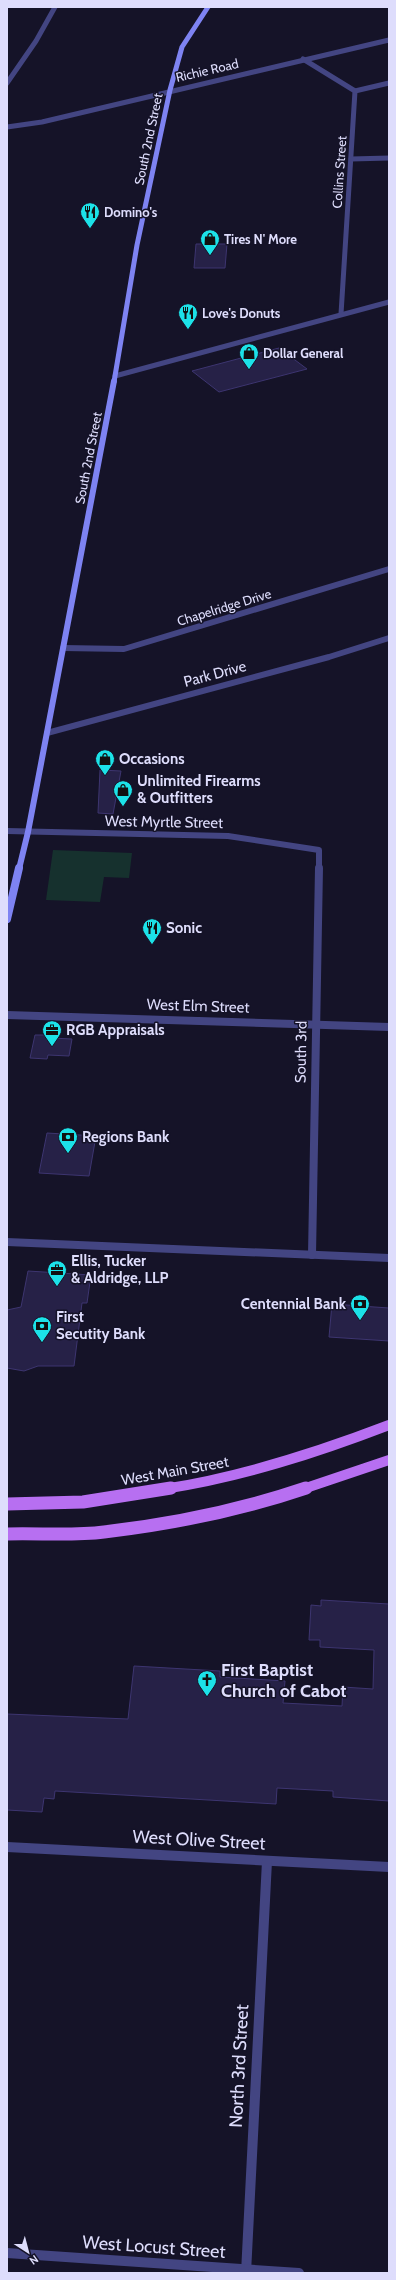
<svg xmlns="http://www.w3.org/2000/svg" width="396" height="2280" font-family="Cabin,sans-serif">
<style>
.green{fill:#16312e}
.building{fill:#262147;stroke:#3d3570}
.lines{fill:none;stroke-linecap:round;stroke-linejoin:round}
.minor-far3{stroke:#434582;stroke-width:5}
.minor-far2{stroke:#434582;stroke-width:6}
.minor-far1{stroke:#434582;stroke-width:8}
.minor{stroke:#434582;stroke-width:10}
.tertiary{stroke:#434582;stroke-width:10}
.secondary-far2{stroke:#7e83f2;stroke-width:5}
.secondary-far1{stroke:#7e83f2;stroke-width:6}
.secondary{stroke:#7e83f2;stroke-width:8}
.primary-far1{stroke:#b76ff1;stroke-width:10}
.primary{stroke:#b76ff1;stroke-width:13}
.labels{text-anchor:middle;stroke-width:3;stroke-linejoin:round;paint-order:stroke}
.far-street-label{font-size:13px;fill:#deddfc;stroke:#151328}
.far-poi-label{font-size:13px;font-weight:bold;fill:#deddfc;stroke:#151328;text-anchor:start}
.street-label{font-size:15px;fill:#deddfc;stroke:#151328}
.poi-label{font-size:15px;font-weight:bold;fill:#deddfc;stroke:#151328;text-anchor:start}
.near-poi-label{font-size:18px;font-weight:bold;fill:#deddfc;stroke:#151328;text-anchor:start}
.near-street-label{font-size:18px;fill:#deddfc;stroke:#151328}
</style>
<rect width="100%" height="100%" fill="#151328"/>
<path class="green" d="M53 850 132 853 129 878 104 877 100 902 46 900Z"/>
<g class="building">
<path d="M196 244H227L225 268H194Z"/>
<path d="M279 348 307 369 219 392 192 371Z"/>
<path d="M100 770 121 771 113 814 98 813Z"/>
<path d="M35 1035H51V1038L72 1039 69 1056 48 1055 47 1059 30 1058Z"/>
<path d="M47 1133 96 1136 89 1176 39 1173Z"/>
<path d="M28 1271 91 1275 87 1303H82L74 1366H38L24 1371 7 1368V1310L21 1307Z"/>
<path d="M332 1304 389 1308V1341L329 1337Z"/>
<path d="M321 1600 389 1604V1801L333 1797V1791L277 1788 276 1804 55 1791 54 1799 44 1798 42 1812 7 1810V1714L128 1719 134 1666 220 1671V1677L285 1681 283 1703 342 1706 343 1687 373 1689 374 1650 320 1647V1640H309L311 1605 321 1606Z"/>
</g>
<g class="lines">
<g class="minor-far3">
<path d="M303 59 355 91 341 314"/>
<path d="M7 83 36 41 55 7"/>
<path d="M355 91 389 83"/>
<path d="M7 127 42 122 389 40"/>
<path d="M351 159 389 158"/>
<path d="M115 376 389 302"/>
</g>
<g class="minor-far2">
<path d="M63 648 124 649 389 569"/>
<path d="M47 733 329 657 389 638"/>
<path d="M7 831 228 836 319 850V869"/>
</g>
<g class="minor-far1">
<path d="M7 1015 389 1027"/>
<path d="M7 1242 389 1258"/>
<path d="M312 1255 319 868"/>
</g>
<g class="minor">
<path d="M7 1847 389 1867"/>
<path d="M246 2273 267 1861"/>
</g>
<path class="tertiary" d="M7 2253 299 2273"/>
<path class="secondary-far2" d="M114 382 137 245 170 90 182 47 208 7"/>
<path class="secondary-far1" d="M19 869 28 832 114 381"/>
<path class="secondary" d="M7 919 19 868"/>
<g class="primary-far1">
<path d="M164 1489C242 1477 316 1453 389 1425"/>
<path d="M303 1489 389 1460"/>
</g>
<g class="primary">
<path d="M7 1504 83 1502 171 1488"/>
<path d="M7 1534C39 1533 73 1536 104 1532 172 1524 241 1510 306 1488"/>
</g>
</g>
<defs>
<symbol id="restaurant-pin" viewBox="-11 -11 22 30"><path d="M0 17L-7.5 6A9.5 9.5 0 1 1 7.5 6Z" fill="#1ce2e8" stroke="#151328"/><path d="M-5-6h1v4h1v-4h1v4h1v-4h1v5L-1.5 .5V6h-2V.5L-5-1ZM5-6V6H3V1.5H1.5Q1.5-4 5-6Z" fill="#111"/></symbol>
<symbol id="shop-pin" viewBox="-11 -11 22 30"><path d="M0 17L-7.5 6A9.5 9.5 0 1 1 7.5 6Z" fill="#1ce2e8" stroke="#151328"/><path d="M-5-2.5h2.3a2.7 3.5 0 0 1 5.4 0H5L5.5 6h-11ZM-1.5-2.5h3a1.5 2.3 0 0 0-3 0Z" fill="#111"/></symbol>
<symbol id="office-pin" viewBox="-11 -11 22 30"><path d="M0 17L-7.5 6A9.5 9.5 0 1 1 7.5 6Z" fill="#1ce2e8" stroke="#151328"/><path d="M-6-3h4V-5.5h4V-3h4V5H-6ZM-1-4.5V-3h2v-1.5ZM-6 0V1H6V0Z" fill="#111"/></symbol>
<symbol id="bank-pin" viewBox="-11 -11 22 30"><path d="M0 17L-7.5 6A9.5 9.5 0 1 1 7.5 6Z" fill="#1ce2e8" stroke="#151328"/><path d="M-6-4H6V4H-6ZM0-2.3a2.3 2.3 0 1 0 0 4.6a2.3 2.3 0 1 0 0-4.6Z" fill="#111"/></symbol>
<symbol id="church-pin" viewBox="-11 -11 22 30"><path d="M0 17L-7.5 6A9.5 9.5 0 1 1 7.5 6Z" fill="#1ce2e8" stroke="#151328"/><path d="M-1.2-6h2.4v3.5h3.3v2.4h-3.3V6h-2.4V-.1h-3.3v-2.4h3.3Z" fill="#111"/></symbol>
</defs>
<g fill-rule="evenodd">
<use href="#restaurant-pin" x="79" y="201" width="22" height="30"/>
<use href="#shop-pin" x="199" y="228" width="22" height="30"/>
<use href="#restaurant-pin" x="177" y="302" width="22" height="30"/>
<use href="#shop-pin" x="238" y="342" width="22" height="30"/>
<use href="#shop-pin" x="94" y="748" width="22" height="30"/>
<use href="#shop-pin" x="112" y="779" width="22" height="30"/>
<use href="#restaurant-pin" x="141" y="917" width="22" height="30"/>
<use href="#office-pin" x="41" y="1019" width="22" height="30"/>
<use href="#bank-pin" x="57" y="1126" width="22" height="30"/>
<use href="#office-pin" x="46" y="1259" width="22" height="30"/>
<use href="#bank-pin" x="349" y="1293" width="22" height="30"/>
<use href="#bank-pin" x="31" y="1315" width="22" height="30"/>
<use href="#church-pin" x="196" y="1669" width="22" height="30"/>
</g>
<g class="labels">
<g class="far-street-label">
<text transform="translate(207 70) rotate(-13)" y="5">Richie Road</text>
<text transform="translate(148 139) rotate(-78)" y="5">South 2nd Street</text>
<text transform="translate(339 172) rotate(-86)" y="5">Collins Street</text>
<text transform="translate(88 458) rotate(-79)" y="5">South 2nd Street</text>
<text transform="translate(224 607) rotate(-17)" y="5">Chapelridge Drive</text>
</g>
<g class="far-poi-label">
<text x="104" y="217">Domino's</text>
<text x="224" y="244">Tires N' More</text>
<text x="202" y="318">Love's Donuts</text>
<text x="263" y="358">Dollar General</text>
</g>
<g class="street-label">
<text transform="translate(215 674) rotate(-15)" y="5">Park Drive</text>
<text transform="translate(164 822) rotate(1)" y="5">West Myrtle Street</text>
<text transform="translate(198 1006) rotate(2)" y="5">West Elm Street</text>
<text transform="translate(301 1052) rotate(-89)" y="5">South 3rd</text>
<text transform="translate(175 1471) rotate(-10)" y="5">West Main Street</text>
</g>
<g class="poi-label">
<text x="119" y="764">Occasions</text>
<text x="137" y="786">Unlimited Firearms<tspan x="137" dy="17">&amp; Outfitters</tspan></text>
<text x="166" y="933">Sonic</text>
<text x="66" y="1035">RGB Appraisals</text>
<text x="82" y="1142">Regions Bank</text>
<text x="71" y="1266">Ellis, Tucker<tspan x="71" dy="17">&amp; Aldridge, LLP</tspan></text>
<text x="346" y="1309" text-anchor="end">Centennial Bank</text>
<text x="56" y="1322">First<tspan x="56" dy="17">Secutity Bank</tspan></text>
</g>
<g class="near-poi-label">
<text x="221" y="1676">First Baptist<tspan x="221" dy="21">Church of Cabot</tspan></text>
</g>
<g class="near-street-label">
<text transform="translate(199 1840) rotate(3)" y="6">West Olive Street</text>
<text transform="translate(239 2066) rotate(-87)" y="6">North 3rd Street</text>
<text transform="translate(154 2247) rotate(4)" y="6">West Locust Street</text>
</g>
</g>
<rect width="396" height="2280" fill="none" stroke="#deddfc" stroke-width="16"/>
<g transform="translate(28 2252) rotate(144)" stroke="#151328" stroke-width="3" paint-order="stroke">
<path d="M0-3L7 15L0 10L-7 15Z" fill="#deddfc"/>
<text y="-6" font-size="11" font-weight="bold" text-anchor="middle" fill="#deddfc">N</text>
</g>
</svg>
